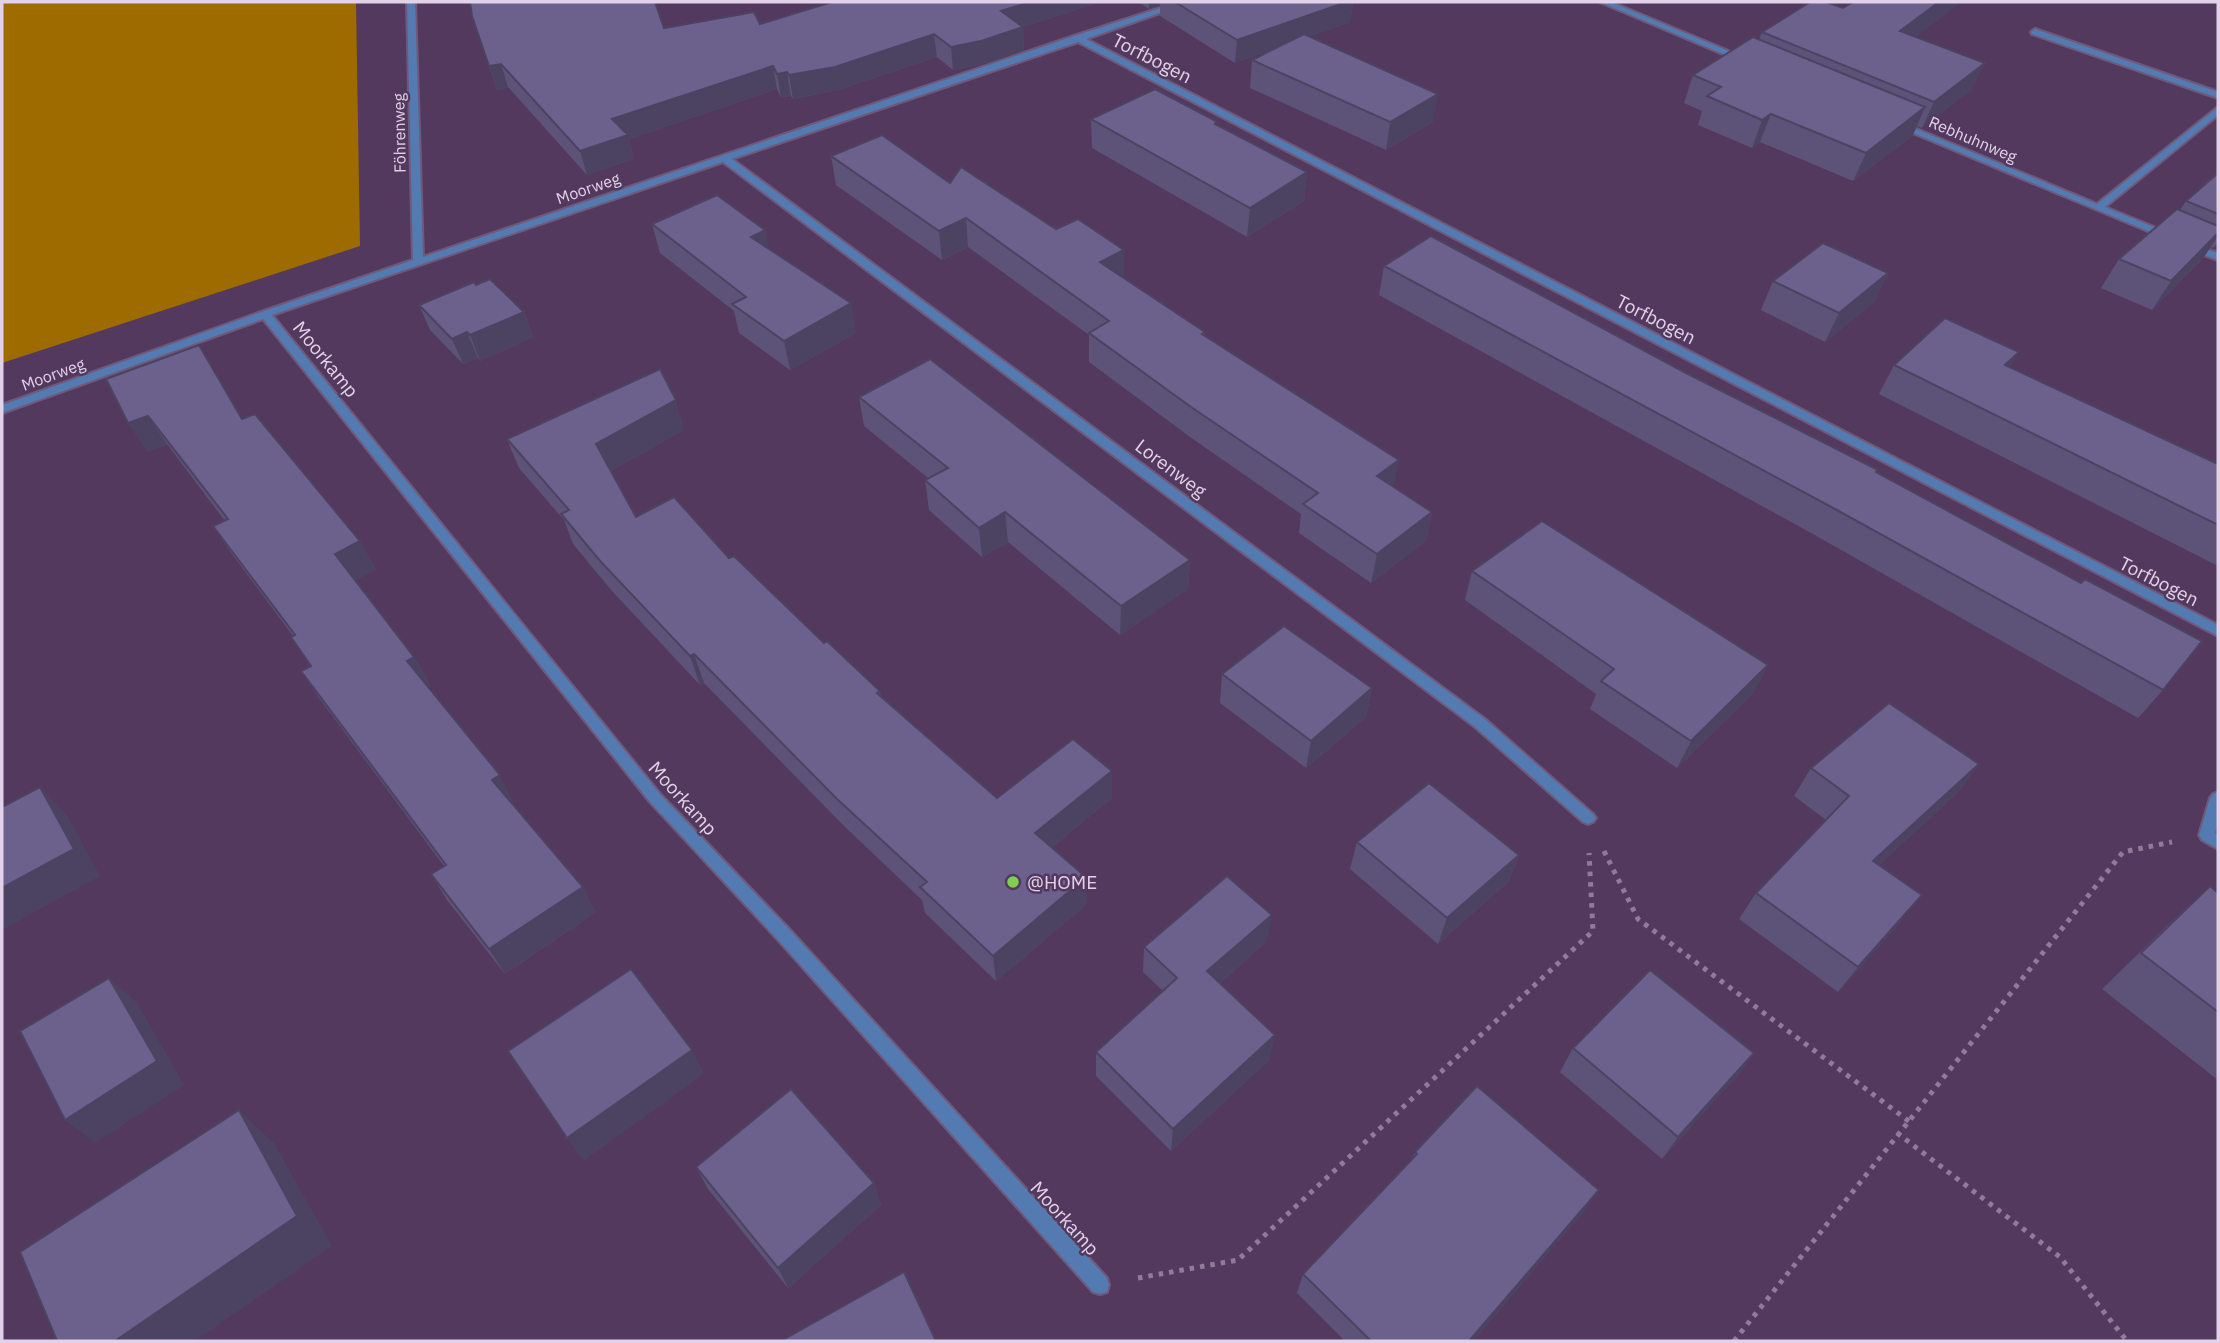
<svg xmlns="http://www.w3.org/2000/svg" width="2220" height="1343" font-family="'IBM Plex Sans',sans-serif">
<style>
.forest{fill:#9e6b00}
.lines{fill:none;stroke-linecap:round;stroke-linejoin:round}
.street-casing{stroke:#70587a;stroke-width:4}
.path{stroke:#917b9a;stroke-width:5;stroke-dasharray:4.5 6;stroke-linecap:butt}
.street{fill:#537bb1;fill-rule:evenodd}
.wall{fill:#5d5378}
.shaded-wall{fill:#4c4362}
.building{fill:#6c608c;stroke:#4c4362;stroke-width:2}
.poi-dot{fill:#7fd052;stroke:#53395e;stroke-width:2.5}
.labels{text-anchor:middle;stroke-width:5;stroke-linejoin:round;paint-order:stroke}
.far-street-label{font-size:16px;fill:#e2d2e9;stroke:#53395e}
.street-label{font-size:19px;fill:#e2d2e9;stroke:#53395e}
.poi-label{font-size:19px;fill:#e2d2e9;stroke:#53395e;text-anchor:start}
</style>
<rect width="100%" height="100%" fill="#53395e"/>
<path class="forest" d="M2 2H356L360 246 2 363Z"/>
<g class="lines">
<defs>
<g id="street">
<path d="M407 2H415L423 257 1074 36 1179 2H1191L1086 39 2218 625V636L1078 42 732 159 1485 719 1593 814 1596 818 1593 822 1588 824 1583 822 1475 727 723 162 272 315 660 794 791 931 1107 1278 1109 1285 1107 1292 1100 1294 1093 1292 779 941 650 802 263 319 2 413V405L261 312 413 260Z"/>
<path d="M1600 2H1611L1750 60 1742 62Z"/>
<path d="M2035 29 2218 92V98L2032 34 2031 32Z"/>
<path d="M2218 107V115L2105 207 2171 234V238L2167 239 1894 125 1902 123 2097 204Z"/>
<path d="M2189 243 2218 253V260L2185 248 2184 246Z"/>
<path d="M2218 792V823L2215 833 2218 835V849L2202 840 2199 835 2210 798 2213 794Z"/>
</g>
</defs>
<use href="#street" class="street-casing"/>
<g class="path">
<path d="M1604 851 1638 919 1910 1122"/>
<path d="M1897 1133 2060 1257 2127 1341"/>
<path d="M1138 1278 1238 1260 1593 931 1589 853"/>
<path d="M1734 1341 2123 852 2172 842"/>
</g>
<use href="#street" class="street"/>
</g>
<g class="wall">
<path d="M832 2H1100L1023 27 1024 50 983 64 953 70 937 57 838 90 793 99 791 96 781 97 777 89 629 139 634 159 587 175 508 87 497 90 472 16 664 28 760 24Z"/>
<path d="M1138 2H1353L1350 22 1310 36 1433 122 1386 150 1250 88 1252 60 1274 49 1235 63 1160 16V5L1149 9Z"/>
<path d="M1762 32 1916 37 1972 89 1922 128 1917 126 1913 135 1853 181 1760 142 1752 148 1698 125 1702 111 1684 103 1693 75 1759 40Z"/>
<path d="M1091 119 1216 124 1307 172 1304 201 1247 237 1092 148Z"/>
<path d="M831 156 950 183 1056 229 1124 250V278L1205 332V336L1394 487 1432 512 1426 541 1371 583 1299 533 1301 514 1190 437 1089 362V335L968 247 942 260 836 185Z"/>
<path d="M2218 173V243L2213 248 2211 247 2204 257 2152 310 2101 288 2119 259 2180 210 2186 201Z"/>
<path d="M652 224 765 230 768 249 856 333 790 370 739 333 734 311 660 253Z"/>
<path d="M1384 266 1686 373 1878 470 1876 473 2163 690 2138 718 1820 538 1379 295Z"/>
<path d="M1888 273 1874 302 1825 342 1761 310 1773 281Z"/>
<path d="M476 285 524 312 533 337 480 361 478 358 463 364 430 330 419 305Z"/>
<path d="M1894 365 2010 367 2218 464V566L1879 394Z"/>
<path d="M106 379 243 419 376 569 355 580 414 657 430 685 427 686 514 802 512 803 596 912 505 974 447 900 431 874 444 866 319 698 301 671 310 666 291 637 293 636 232 554 213 526 225 521 167 444 147 452Z"/>
<path d="M859 397 1190 560 1188 589 1120 635 1008 542 982 557 929 510 925 480 928 478 864 426Z"/>
<path d="M684 430 611 471 636 517 729 558 824 643 880 691 881 697 997 798 1112 771V798L1052 847 1087 904 996 981 925 913 922 900 844 826 704 683 700 685 612 591 573 544 564 520 519 468 507 439Z"/>
<path d="M1472 571 1768 665 1753 693 1677 768 1590 709 1596 694 1465 600Z"/>
<path d="M1222 674 1372 688 1366 717 1306 768 1220 703Z"/>
<path d="M1979 764 1958 792 1879 865 1901 921 1838 992 1739 919 1756 893 1826 820 1794 796 1811 768Z"/>
<path d="M1357 842 1519 855 1509 881 1438 944 1350 869Z"/>
<path d="M2210 886 2218 893V1080L2102 989 2169 924Z"/>
<path d="M1267 941 1220 983 1270 1059 1171 1151 1096 1076V1052L1163 991 1143 972 1144 947Z"/>
<path d="M1573 1048 1754 1053 1736 1077 1662 1159 1560 1072Z"/>
<path d="M1415 1152 1584 1211 1473 1341H1345L1297 1293 1303 1274 1412 1159Z"/>
<path d="M696 1167 874 1183 881 1205 788 1288 708 1189Z"/>
</g>
<g class="shaded-wall">
<path d="M1031 2H1100L1023 27 1024 50 983 64 953 70 951 47 1001 11Z"/>
<path d="M1149 2H1160V5L1149 9Z"/>
<path d="M1347 2H1353L1350 22 1235 63 1237 40Z"/>
<path d="M1939 2H1962L1889 57 1900 31Z"/>
<path d="M934 34 937 57 838 90 793 99 789 75Z"/>
<path d="M1985 63 1972 89 1922 128 1934 102Z"/>
<path d="M501 64 508 87 497 90 489 66Z"/>
<path d="M773 66 777 89 629 139 634 159 587 175 580 151 612 119Z"/>
<path d="M787 72 791 96 781 97 777 74Z"/>
<path d="M1438 94 1433 122 1386 150 1390 122Z"/>
<path d="M1925 107 1913 135 1853 181 1866 153Z"/>
<path d="M1771 114 1760 142 1752 148 1762 120Z"/>
<path d="M1307 172 1304 201 1247 237 1250 208Z"/>
<path d="M966 218 968 247 942 260 939 231Z"/>
<path d="M765 230 771 260 751 237Z"/>
<path d="M2218 233V236L2204 257 2152 310 2171 281Z"/>
<path d="M1124 250V280L1100 262Z"/>
<path d="M1888 273 1874 302 1825 342 1839 313Z"/>
<path d="M851 303 856 333 790 370 784 341Z"/>
<path d="M524 312 533 337 480 361 470 335Z"/>
<path d="M467 332 478 358 463 364 452 339Z"/>
<path d="M2019 352 2002 381 2005 365Z"/>
<path d="M676 400 684 430 606 474 596 444Z"/>
<path d="M148 416 167 444 147 452 128 423Z"/>
<path d="M1399 460 1393 490 1377 476Z"/>
<path d="M1005 512 1008 542 982 557 979 528Z"/>
<path d="M1432 512 1426 541 1371 583 1377 554Z"/>
<path d="M360 541 376 569 351 582 335 554Z"/>
<path d="M1190 560 1188 589 1120 635 1121 606Z"/>
<path d="M694 654 704 683 700 685 690 656Z"/>
<path d="M414 657 430 685 423 689 407 661Z"/>
<path d="M1768 665 1753 693 1677 768 1691 741Z"/>
<path d="M1372 688 1366 717 1306 768 1311 741Z"/>
<path d="M1979 764 1958 792 1854 888 1873 861Z"/>
<path d="M1112 771V798L1037 859 1035 833Z"/>
<path d="M500 775 514 802 507 807 492 780Z"/>
<path d="M40 787 67 815 100 876 2 930V888Z"/>
<path d="M1519 855 1509 881 1438 944 1447 918Z"/>
<path d="M1086 877 1087 904 996 981 993 956Z"/>
<path d="M583 887 596 912 505 974 489 949Z"/>
<path d="M1922 895 1901 921 1838 992 1858 967Z"/>
<path d="M1272 915 1267 941 1204 997 1207 971Z"/>
<path d="M109 978 137 1003 184 1085 95 1143 65 1120Z"/>
<path d="M1275 1035 1270 1059 1171 1151 1173 1129Z"/>
<path d="M692 1050 704 1074 583 1161 567 1138Z"/>
<path d="M1754 1053 1736 1077 1662 1159 1678 1137Z"/>
<path d="M239 1110 274 1143 332 1246 195 1341H115Z"/>
<path d="M874 1183 881 1205 788 1288 778 1268Z"/>
<path d="M1599 1190 1584 1211 1473 1341H1469Z"/>
</g>
<g class="building">
<path d="M470 2H655L664 28 754 12 760 24 832 2H1031L1001 11 1023 27 981 41 951 47 934 34 835 67 789 75 787 72 777 74 773 66 612 119 628 135 580 151 501 64 489 66 472 16Z"/>
<path d="M1175 2H1347L1237 40Z"/>
<path d="M1810 2H1826L1843 8 1853 2H1939L1900 31 1985 63 1934 102 1762 32Z"/>
<path d="M1304 34 1438 94 1390 122 1252 60Z"/>
<path d="M1753 37 1925 107 1866 153 1771 114 1762 120 1707 96 1721 87 1693 75Z"/>
<path d="M1155 89 1216 121 1215 124 1307 172 1250 208 1091 119Z"/>
<path d="M882 135 950 183 961 167 1056 229 1078 219 1124 250 1100 262 1205 332 1202 334 1399 460 1377 476 1432 512 1377 554 1303 504 1318 493 1191 407 1089 333 1109 321 966 218 939 231 831 156Z"/>
<path d="M2218 173V214L2186 201Z"/>
<path d="M717 195 765 230 751 237 851 303 784 341 732 304 746 297 652 224Z"/>
<path d="M2177 209 2218 226V233L2171 281 2119 259Z"/>
<path d="M1431 236 1686 373 1878 470 1876 472 2081 583 2085 579 2202 641 2163 690 1835 509 1384 266Z"/>
<path d="M1823 243 1888 273 1839 313 1773 281Z"/>
<path d="M490 279 524 312 470 335 467 332 452 339 419 305 474 282 476 285Z"/>
<path d="M1945 318 2019 352 2005 365 2218 464V525L1894 365Z"/>
<path d="M199 345 242 419 255 414 360 541 335 554 414 657 407 661 500 775 492 780 583 887 489 949 431 874 446 865 301 671 311 666 291 637 295 635 213 526 228 519 148 416 128 423 106 379Z"/>
<path d="M930 359 1190 560 1121 606 1005 512 979 528 925 480 948 468 859 397Z"/>
<path d="M660 369 676 400 596 444 636 517 674 497 729 558 734 556 824 643 827 641 880 691 877 693 997 798 1073 739 1112 771 1035 833 1086 877 993 956 920 887 927 882 837 799 694 654 690 656 601 562 561 514 569 510 507 439Z"/>
<path d="M1542 521 1768 665 1691 741 1601 681 1614 669 1472 571Z"/>
<path d="M1284 626 1372 688 1311 741 1222 674Z"/>
<path d="M1889 703 1979 764 1873 861 1922 895 1858 967 1756 893 1849 796 1811 768Z"/>
<path d="M1429 783 1519 855 1447 918 1357 842Z"/>
<path d="M40 787 74 849 2 888V807Z"/>
<path d="M1227 876 1272 915 1207 971 1275 1035 1173 1129 1096 1052 1177 978 1144 947Z"/>
<path d="M2210 886 2218 893V1012L2141 953Z"/>
<path d="M631 969 692 1050 567 1138 508 1051Z"/>
<path d="M1650 970 1754 1053 1678 1137 1573 1048Z"/>
<path d="M109 978 157 1061 65 1120 20 1031Z"/>
<path d="M1477 1086 1599 1190 1469 1341H1371L1303 1274 1417 1154 1415 1152Z"/>
<path d="M791 1089 874 1183 778 1268 696 1167Z"/>
<path d="M239 1110 297 1216 115 1341H57L20 1252Z"/>
<path d="M904 1272 936 1341H781Z"/>
</g>
<circle class="poi-dot" cx="1013" cy="882" r="7"/>
<g class="labels">
<g class="far-street-label">
<text transform="translate(399 133) rotate(-91)" y="6">Föhrenweg</text>
<text transform="translate(1973 139) rotate(23)" y="6">Rebhuhnweg</text>
<text transform="translate(588 188) rotate(-19)" y="6">Moorweg</text>
<text transform="translate(53 374) rotate(-20)" y="6">Moorweg</text>
</g>
<g class="street-label">
<text transform="translate(1152 58) rotate(27)" y="7">Torfbogen</text>
<text transform="translate(1656 319) rotate(27)" y="7">Torfbogen</text>
<text transform="translate(326 359) rotate(51)" y="7">Moorkamp</text>
<text transform="translate(1171 468) rotate(37)" y="7">Lorenweg</text>
<text transform="translate(2159 581) rotate(27)" y="7">Torfbogen</text>
<text transform="translate(683 798) rotate(48)" y="7">Moorkamp</text>
<text transform="translate(1065 1218) rotate(48)" y="7">Moorkamp</text>
</g>
<g class="poi-label">
<text x="1027" y="889">@HOME</text>
</g>
</g>
<rect width="2220" height="1343" fill="none" stroke="#e2d2e9" stroke-width="7"/>
</svg>
